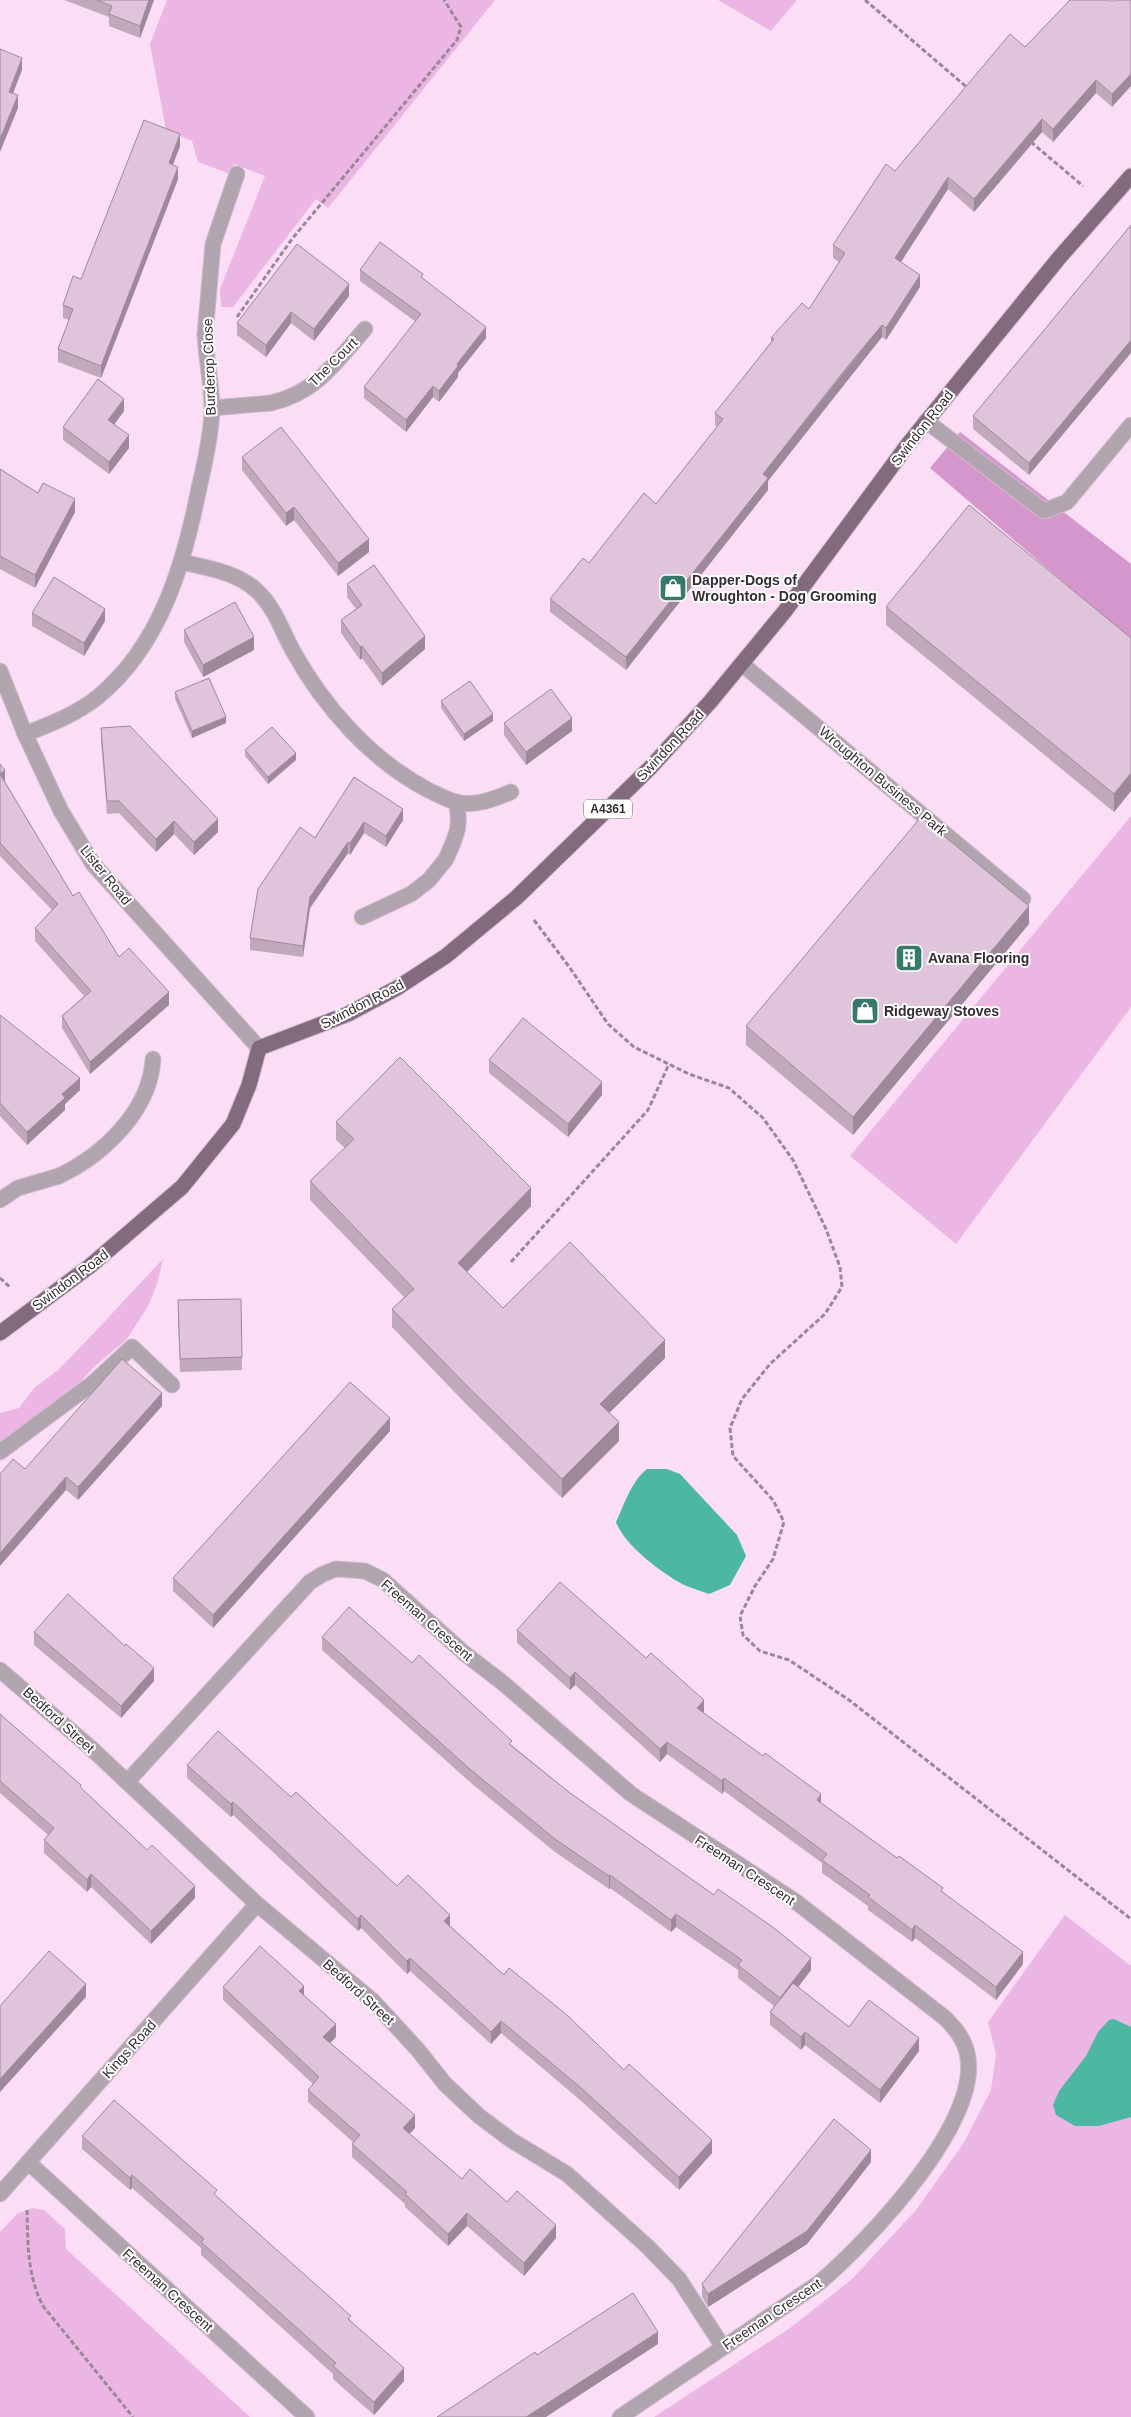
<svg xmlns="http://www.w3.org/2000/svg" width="1131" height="2417" font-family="Helvetica,sans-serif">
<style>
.green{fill:#ebb6e3}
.forest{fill:#d596cb}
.water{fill:#4db8a2}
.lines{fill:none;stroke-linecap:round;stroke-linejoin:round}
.lane-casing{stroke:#d4bacf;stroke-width:17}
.street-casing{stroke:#d4bacf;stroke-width:17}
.primary-casing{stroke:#d4bacf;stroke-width:17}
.path{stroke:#9b8797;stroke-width:3;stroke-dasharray:5 2.5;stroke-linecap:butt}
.lane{stroke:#b0a4ae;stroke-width:15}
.street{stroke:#b0a4ae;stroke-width:15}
.primary{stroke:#816b7d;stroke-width:15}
.wall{fill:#c1a9bc}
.shaded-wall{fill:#9d8999}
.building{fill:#e0c4db;stroke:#9d8999}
.labels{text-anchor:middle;stroke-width:4;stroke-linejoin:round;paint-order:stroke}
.shield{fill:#fff;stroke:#736b72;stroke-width:1}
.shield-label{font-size:12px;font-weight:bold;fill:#372c35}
.street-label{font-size:14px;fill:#372c35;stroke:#fff}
.poi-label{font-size:14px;font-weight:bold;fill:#372c35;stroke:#fff;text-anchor:start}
</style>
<rect width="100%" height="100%" fill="#fbdef5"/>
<g class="green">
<path d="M167 0H495L328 208 316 199 233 307H221L220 289 265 176 234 164 230 174 198 162 192 141 166 130 150 44Z"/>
<path d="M718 0H797L771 31Z"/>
<path d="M1131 816V1007L956 1244 850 1156Z"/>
<path d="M163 1259 157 1284 148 1306 127 1339 95 1366 74 1389 27 1426 0 1442V1413L19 1408 34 1388 58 1370 92 1335Z"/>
<path d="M1065 1915 1131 1966V2417H654L790 2328 852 2279 916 2210 963 2144 991 2090 996 2054 988 2022Z"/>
<path d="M32 2208 44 2210 65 2229 66 2249 250 2417H0V2232L17 2214Z"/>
</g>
<path class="forest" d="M960 432 1131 564V640L930 468Z"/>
<g class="water">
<path d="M647 1469H667L680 1474 737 1535 746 1556 730 1585 709 1594C699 1590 686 1587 677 1581 657 1569 624 1544 616 1522 625 1503 631 1482 647 1469Z"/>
<path d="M1114 2019 1131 2027V2117L1099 2126H1075L1056 2115 1053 2105 1059 2091 1086 2056 1098 2032 1109 2020Z"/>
</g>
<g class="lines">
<defs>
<g id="lane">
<path d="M205 334 213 244 237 174"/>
<path d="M271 403C316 393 336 362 365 329"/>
<path d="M926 421 1044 511 1067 502 1131 425"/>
<path d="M742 664 1023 899"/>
<path d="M362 917 411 894 429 880 446 859"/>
<path d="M59 1176C103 1155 150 1111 153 1059"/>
<path d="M0 1452 93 1383 132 1347 172 1385"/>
</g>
<g id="street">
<path d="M212 408 271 403"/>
<path d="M182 562C208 568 236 572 256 590 275 607 281 629 293 651 324 707 371 760 428 790 437 794 447 800 456 802 475 807 494 799 511 792"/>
<path d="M0 671 25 734 61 811 93 864 259 1048"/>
<path d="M25 734C51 724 77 714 99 696 161 644 184 564 199 488 205 463 211 436 212 410 212 385 206 359 205 334"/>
<path d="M446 859C456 836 462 827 456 802"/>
<path d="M0 1200 18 1188 59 1176"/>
<path d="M0 1670 92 1749 257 1904 373 2001 418 2050 445 2084 479 2116 511 2140 567 2174 648 2247 679 2279 723 2347"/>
<path d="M127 1782 310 1582 323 1574 336 1569 365 1571 383 1580 464 1653 503 1683 631 1794 795 1901 945 2018C954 2027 962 2036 966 2049 988 2117 867 2242 819 2283L620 2417"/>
<path d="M28 2162 307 2417"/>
<path d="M0 2194 257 1904"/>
</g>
<path id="primary" d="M0 1333 90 1266 182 1187 233 1124 249 1085 259 1048 348 1014 397 988 446 956 516 898 650 768 710 702 785 611 909 443 1059 258 1131 176"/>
</defs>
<use href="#lane" class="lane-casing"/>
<use href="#street" class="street-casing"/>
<use href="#primary" class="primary-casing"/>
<g class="path">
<path d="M865 0 969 89"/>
<path d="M1031 142 1083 186"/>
<path d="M237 317 292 239 457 40 461 27 444 0"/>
<path d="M534 920 570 968 608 1024 634 1047 689 1074 729 1088 763 1118 793 1160 826 1229 840 1267 842 1287 825 1314 770 1364 742 1399 730 1428 733 1456 773 1500 784 1522 773 1559 755 1586 740 1616 743 1635 760 1651 789 1660 849 1700 1131 1919"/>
<path d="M511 1262 648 1110 669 1064"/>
<path d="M0 1278 11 1288"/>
<path d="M27 2210C28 2244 27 2275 43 2306L133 2417"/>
</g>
<use href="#lane" class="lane"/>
<use href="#street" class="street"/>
<use href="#primary" class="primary"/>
</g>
<g class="wall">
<path d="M64 0H154L140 38 109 26V17Z"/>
<path d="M1112 2V107L1096 93 1053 142 1042 132 974 212 948 189 901 262 920 287 886 340 882 337 848 379 768 481V490L626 670 550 612V599L589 563 656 504 717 427 715 425V413L771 342V338L809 309 839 262 833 258V245L895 171 1025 47Z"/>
<path d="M180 146 173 164 178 179 101 378 58 362V349L69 320 63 318V305L81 279Z"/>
<path d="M1131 225 1029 475 973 429V416Z"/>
<path d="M360 270 423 278 486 338 458 373V377L439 402 433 397 406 432 364 398V387L416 322 360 281Z"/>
<path d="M349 296 314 341 291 323 266 357 237 335V323Z"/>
<path d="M124 411 114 424 129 448 109 474 63 440V427Z"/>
<path d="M242 457 369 552 338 576 294 520 286 526 242 470Z"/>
<path d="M0 469 38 493 75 512 35 588 0 569Z"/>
<path d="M347 584 425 649 382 686 362 658 360 660 341 633V620L356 609 347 597Z"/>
<path d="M886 607 1131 638V791L1114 812 886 625Z"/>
<path d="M32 613 105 621 84 656 32 626Z"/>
<path d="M184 630 254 650 203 677 184 642Z"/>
<path d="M175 692 226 723 192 738 175 699Z"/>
<path d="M441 701 493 721 464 741 441 708Z"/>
<path d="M504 723 572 731 526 765 504 735Z"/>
<path d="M101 728 218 832 194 855 174 834 156 852 119 813 107 814 101 741Z"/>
<path d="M245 750 296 760 268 784 245 756Z"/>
<path d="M0 764 5 782 73 896 119 957 169 1005 90 1074 62 1028V1016L84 996 35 941V928L52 910 0 856Z"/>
<path d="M354 777 403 820 386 847 364 833 350 855 348 853 310 908 303 957 250 950V938Z"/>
<path d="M1029 924 853 1135 746 1045V1026Z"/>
<path d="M0 1015 80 1090 65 1104V1110L27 1145 0 1116Z"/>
<path d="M489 1060 602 1095 568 1137 489 1073Z"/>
<path d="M336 1122 531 1206 467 1272 503 1308 665 1358 609 1413 619 1441 562 1498 466 1404 392 1327V1309L404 1297 310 1200V1181L345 1148 336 1140Z"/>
<path d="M178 1313 242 1357V1370L180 1372Z"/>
<path d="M162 1406 78 1500 66 1490 25 1469Z"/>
<path d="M390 1431 213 1628 173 1591V1578Z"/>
<path d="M517 1630 704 1713 821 1803 943 1892 1023 1964 996 2000 915 1938 912 1942 868 1910V1906L822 1873V1863L724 1791 722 1794 667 1754 660 1762 575 1685 570 1690 517 1643Z"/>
<path d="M34 1632 154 1681 121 1718 34 1645Z"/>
<path d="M322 1637 412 1663 570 1793 811 1970 798 1987 849 2027 919 2051 880 2103 805 2045 801 2050 770 2025V2012L774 2006 738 1978V1970L676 1927 671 1932 610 1888 609 1889 555 1852 471 1783 322 1650Z"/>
<path d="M0 1714 195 1898 151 1944 91 1887 87 1892 44 1853V1840L48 1835 0 1793Z"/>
<path d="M187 1765 291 1797 397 1886 450 1926 504 1975 624 2070 712 2153 679 2190 580 2100 501 2033 491 2044 410 1971 407 1974 361 1928 358 1931 233 1815 231 1817 187 1778Z"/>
<path d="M223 1987 304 1995 336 2037 330 2043 415 2128 409 2134 462 2179 507 2202 556 2238 524 2276 467 2226 448 2246 405 2207V2204L352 2157V2144L354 2143 308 2102V2090L313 2084 223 2000Z"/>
<path d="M82 2136 217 2197 351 2321 404 2381 374 2415 333 2379V2374L201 2255V2248L132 2188 130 2190 82 2149Z"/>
<path d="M871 2162 807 2244 708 2307 702 2297V2284Z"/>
</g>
<g class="shaded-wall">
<path d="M149 0H154L140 38V26Z"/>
<path d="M22 58V70L9 104V92Z"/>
<path d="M1131 74V86L1112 107V94Z"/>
<path d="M1096 80V93L1053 142V129Z"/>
<path d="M18 95V108L0 152V139Z"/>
<path d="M1042 119V132L974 212V199Z"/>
<path d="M180 134V146L169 175V163Z"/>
<path d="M178 167V179L101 378V366Z"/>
<path d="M948 177V189L895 271V258Z"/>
<path d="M920 275V287L886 340V328Z"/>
<path d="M349 284V296L314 341V329Z"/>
<path d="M291 312V323L266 357V345Z"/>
<path d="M882 325V337L768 481V490L626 670V657L763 474Z"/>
<path d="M486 327V338L458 373V377L439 402V391L457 364Z"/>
<path d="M1131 340V353L1029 475V463Z"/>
<path d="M433 386V397L406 432V420Z"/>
<path d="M124 399V411L108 433V420Z"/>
<path d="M129 435V448L109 474V462Z"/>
<path d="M75 499V512L35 588V575Z"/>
<path d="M294 507V520L286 526V513Z"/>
<path d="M369 539V552L338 576V563Z"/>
<path d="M105 609V621L84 656V643Z"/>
<path d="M425 636V649L382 686V673Z"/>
<path d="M254 637V650L203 677V665Z"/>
<path d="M362 646V658L360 660V647Z"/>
<path d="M493 714V721L464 741V734Z"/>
<path d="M226 717V723L192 738V731Z"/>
<path d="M572 718V731L526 765V752Z"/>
<path d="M296 753V760L268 784V777Z"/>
<path d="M5 770V782L0 774Z"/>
<path d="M1131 773V791L1114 812V794Z"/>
<path d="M403 809V820L386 847V836Z"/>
<path d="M218 819V832L194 855V842Z"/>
<path d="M174 821V834L156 852V839Z"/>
<path d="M364 822V833L350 855V843Z"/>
<path d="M348 842V853L310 908 303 957V946L310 897Z"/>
<path d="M1029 906V924L853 1135V1117Z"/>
<path d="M169 992V1005L90 1074V1062Z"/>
<path d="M80 1078V1090L65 1104V1110L27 1145V1132L62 1094Z"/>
<path d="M602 1082V1095L568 1137V1124Z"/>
<path d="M531 1188V1206L458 1281V1263Z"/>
<path d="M665 1340V1358L600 1422V1404Z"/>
<path d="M162 1393V1406L78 1500V1487Z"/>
<path d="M390 1418V1431L213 1628V1615Z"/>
<path d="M619 1422V1441L562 1498V1479Z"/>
<path d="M66 1477V1490L0 1566V1553Z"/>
<path d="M154 1668V1681L121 1718V1706Z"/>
<path d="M575 1672V1685L570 1690V1678Z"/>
<path d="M704 1700V1713L697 1708Z"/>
<path d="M667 1742V1754L660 1762V1749Z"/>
<path d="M724 1778V1791L722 1794V1781Z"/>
<path d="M821 1794V1806L817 1800Z"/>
<path d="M233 1802V1815L231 1817V1804Z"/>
<path d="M91 1874V1887L87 1892V1880Z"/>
<path d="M610 1875V1888L609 1889V1876Z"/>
<path d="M195 1886V1898L151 1944V1931Z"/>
<path d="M676 1914V1927L671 1932V1920Z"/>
<path d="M361 1915V1928L358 1931V1919Z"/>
<path d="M450 1915V1928L444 1921Z"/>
<path d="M915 1925V1938L912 1942V1930Z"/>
<path d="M1023 1952V1964L996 2000V1987Z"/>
<path d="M410 1958V1971L407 1974V1961Z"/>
<path d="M811 1958V1970L780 2011V1998Z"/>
<path d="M86 1984V1997L0 2092V2079Z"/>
<path d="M304 1986V1998L299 1991Z"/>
<path d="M501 2021V2033L491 2044V2032Z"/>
<path d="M336 2024V2037L323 2050V2037Z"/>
<path d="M805 2032V2045L801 2050V2037Z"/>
<path d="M919 2038V2051L880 2103V2090Z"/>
<path d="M415 2115V2128L403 2141V2128Z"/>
<path d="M712 2140V2153L679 2190V2177Z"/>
<path d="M871 2150V2162L807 2244 708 2307V2294Z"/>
<path d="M132 2175V2188L130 2190V2178Z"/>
<path d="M467 2213V2226L448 2246V2234Z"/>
<path d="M556 2225V2238L524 2276V2263Z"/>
<path d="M658 2332V2344L546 2417H526Z"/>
<path d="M404 2368V2381L374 2415V2402Z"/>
</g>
<g class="building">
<path d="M97 0H149L140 26 109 14 112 6Z"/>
<path d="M1070 0H1110L1112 2 1114 0H1131V74L1112 94 1096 80 1053 129 1042 119 974 199 948 177 895 258 920 275 886 328 882 325 848 366 763 474 768 478 626 657 550 599 583 558 589 563 644 493 656 504 723 419 715 413 774 339 771 338 802 303 809 309 845 253 833 245 886 164 895 171 1010 34 1025 47Z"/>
<path d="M0 49 22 58 9 92 18 95 0 139Z"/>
<path d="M144 120 180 134 169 163 178 167 101 366 58 349 73 309 63 305 73 276 81 279Z"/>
<path d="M1131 225V340L1029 463 973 416Z"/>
<path d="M380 242 423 274 421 277 486 327 457 364 458 366 439 391 433 386 406 420 364 387 421 314 360 270Z"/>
<path d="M297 244 349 284 314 329 291 312 266 345 237 323Z"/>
<path d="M98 379 124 399 108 420 129 435 109 462 63 427Z"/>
<path d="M281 427 369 539 338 563 294 507 286 513 242 457Z"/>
<path d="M0 469 38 493 43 483 75 499 35 575 0 556Z"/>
<path d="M969 505 1131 638V773L1114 794 886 607Z"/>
<path d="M374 565 425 636 382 673 362 646 360 647 341 620 362 605 347 584Z"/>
<path d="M54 577 105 609 84 643 32 613Z"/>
<path d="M235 602 254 637 203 665 184 630Z"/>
<path d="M209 678 226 717 192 731 175 692Z"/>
<path d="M470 681 493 714 464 734 441 701Z"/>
<path d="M551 689 572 718 526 752 504 723Z"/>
<path d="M130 726 218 819 194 842 174 821 156 839 119 801H107L101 728Z"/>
<path d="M272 727 296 753 268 777 245 750Z"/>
<path d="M0 764 5 770 0 774 73 896 79 892 119 957 129 948 169 992 90 1062 62 1016 91 991 35 928 58 904 0 843Z"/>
<path d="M354 777 403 809 386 836 364 822 350 843 348 842 310 897 303 946 250 938 258 889 300 827 315 838Z"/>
<path d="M921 817 1029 906 853 1117 746 1026Z"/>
<path d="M0 1015 80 1078 62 1094 65 1098 27 1132 0 1103Z"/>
<path d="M523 1018 602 1082 568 1124 489 1060Z"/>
<path d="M400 1057 531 1188 458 1263 503 1308 570 1242 665 1340 600 1404 619 1422 562 1479 466 1385 392 1309 414 1289 310 1181 354 1139 336 1122Z"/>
<path d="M241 1299 242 1357 180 1359 178 1300Z"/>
<path d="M122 1359 162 1393 78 1487 66 1477 0 1553V1474L13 1459 25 1469Z"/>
<path d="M350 1382 390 1418 213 1615 173 1578Z"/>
<path d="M560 1582 646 1658 651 1653 704 1700 697 1708 763 1756 765 1753 821 1794 817 1800 897 1858 899 1856 943 1888 941 1891 1023 1952 996 1987 915 1925 912 1930 868 1897 870 1895 822 1860 827 1854 724 1778 722 1781 667 1742 660 1749 575 1672 570 1678 517 1630Z"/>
<path d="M68 1594 125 1646 126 1644 154 1668 121 1706 34 1632Z"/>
<path d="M349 1607 412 1663 419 1655 512 1741 509 1744 570 1793 714 1895 718 1889 774 1928 811 1958 780 1998 738 1965 742 1960 676 1914 671 1920 610 1875 609 1876 555 1839 471 1770 322 1637Z"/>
<path d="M0 1714 81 1785 80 1787 147 1850 152 1845 195 1886 151 1931 91 1874 87 1880 44 1840 54 1828 0 1781Z"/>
<path d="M218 1731 291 1797 296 1792 397 1886 408 1875 450 1915 444 1921 504 1975 509 1968 567 2015 624 2070 629 2064 712 2140 679 2177 580 2087 501 2021 491 2032 410 1958 407 1961 361 1915 358 1919 233 1802 231 1804 187 1765Z"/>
<path d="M260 1946 304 1986 299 1991 336 2024 323 2037 415 2115 403 2128 462 2179 470 2169 507 2202 517 2191 556 2225 524 2263 467 2213 448 2234 405 2194 407 2192 352 2144 360 2135 308 2090 319 2077 223 1987Z"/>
<path d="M49 1951 86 1984 0 2079V2006Z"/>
<path d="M793 1983 849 2027 869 2000 919 2038 880 2090 805 2032 801 2037 770 2012Z"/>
<path d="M114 2100 217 2190 214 2194 351 2316 348 2319 404 2368 374 2402 333 2366 336 2363 201 2242 204 2239 132 2175 130 2178 82 2136Z"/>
<path d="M834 2119 871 2150 807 2231 708 2294 702 2284Z"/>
<path d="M633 2293 658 2332 526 2417H437L535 2352 537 2355Z"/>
</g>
<defs>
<symbol id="shop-square" viewBox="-11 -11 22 22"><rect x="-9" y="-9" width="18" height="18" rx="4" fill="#36796b" stroke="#fff"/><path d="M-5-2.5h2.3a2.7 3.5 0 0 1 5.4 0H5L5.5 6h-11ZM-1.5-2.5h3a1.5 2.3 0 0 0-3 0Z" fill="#fff"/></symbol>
<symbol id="building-square" viewBox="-11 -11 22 22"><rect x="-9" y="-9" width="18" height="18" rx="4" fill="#36796b" stroke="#fff"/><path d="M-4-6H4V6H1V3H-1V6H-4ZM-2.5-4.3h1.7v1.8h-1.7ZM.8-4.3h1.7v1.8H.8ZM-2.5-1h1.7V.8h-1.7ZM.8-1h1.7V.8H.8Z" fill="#fff"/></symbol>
</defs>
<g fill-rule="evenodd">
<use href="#shop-square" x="657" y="572" width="32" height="32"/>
<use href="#building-square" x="893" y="942" width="32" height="32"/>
<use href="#shop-square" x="849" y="995" width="32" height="32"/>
</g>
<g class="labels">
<rect class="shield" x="584" y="799.5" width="48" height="19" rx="4"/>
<g class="shield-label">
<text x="608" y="813">A4361</text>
</g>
<g class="street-label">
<text transform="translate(333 362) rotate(-45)" y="5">The Court</text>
<text transform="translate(209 367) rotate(-92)" y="5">Burderop Close</text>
<text transform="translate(922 428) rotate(-52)" y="5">Swindon Road</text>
<text transform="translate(670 745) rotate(-47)" y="5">Swindon Road</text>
<text transform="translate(883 781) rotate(40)" y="5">Wroughton Business Park</text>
<text transform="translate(106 875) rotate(51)" y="5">Lister Road</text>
<text transform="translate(362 1004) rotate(-27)" y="5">Swindon Road</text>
<text transform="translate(70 1280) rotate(-37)" y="5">Swindon Road</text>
<text transform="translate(427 1620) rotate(41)" y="5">Freeman Crescent</text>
<text transform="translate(59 1720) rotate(42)" y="5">Bedford Street</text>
<text transform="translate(745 1870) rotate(33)" y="5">Freeman Crescent</text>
<text transform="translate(359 1992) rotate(42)" y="5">Bedford Street</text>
<text transform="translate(129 2049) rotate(-48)" y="5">Kings Road</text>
<text transform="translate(168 2290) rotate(42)" y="5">Freeman Crescent</text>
<text transform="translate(772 2314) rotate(-34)" y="5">Freeman Crescent</text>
</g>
<g class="poi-label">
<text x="692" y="585">Dapper-Dogs of<tspan x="692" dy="16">Wroughton - Dog Grooming</tspan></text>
<text x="928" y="963">Avana Flooring</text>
<text x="884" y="1016">Ridgeway Stoves</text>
</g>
</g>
</svg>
